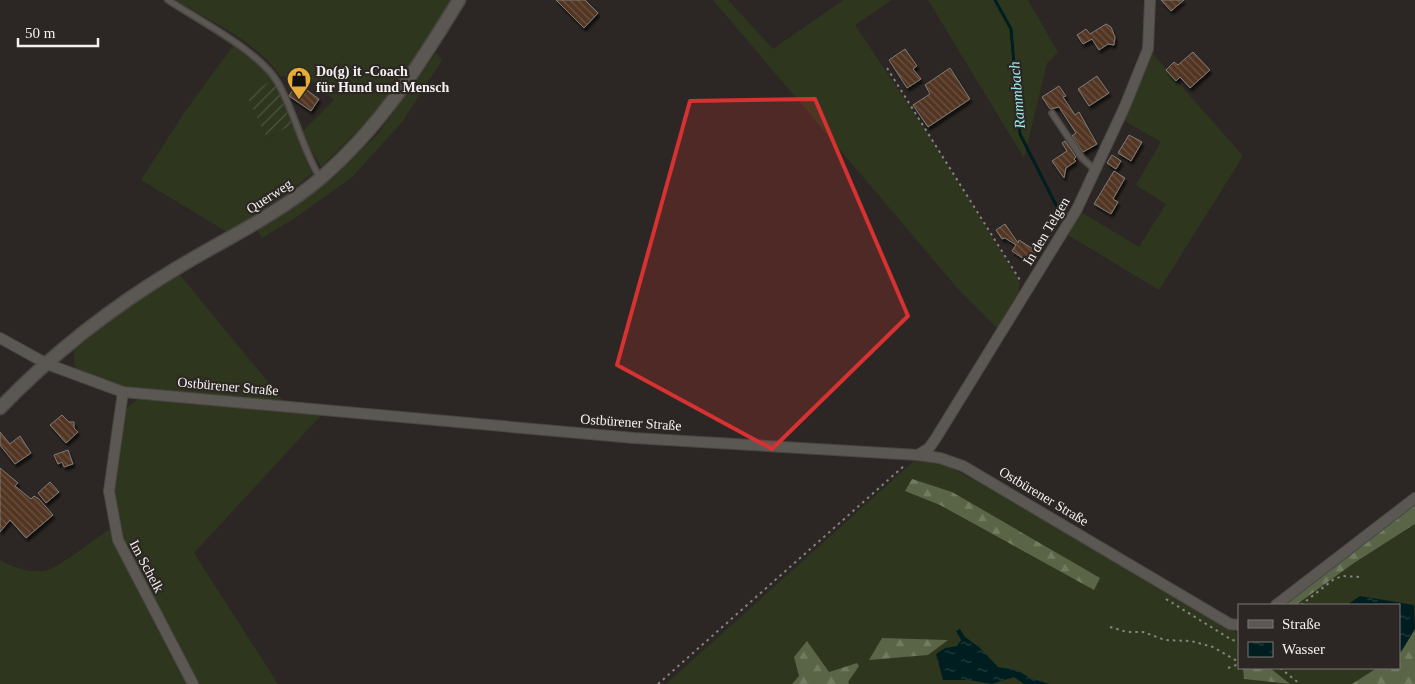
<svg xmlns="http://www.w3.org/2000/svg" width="1415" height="684" font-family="Georgia,serif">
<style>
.grass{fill:#2e371e}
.forest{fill:url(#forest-firs)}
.garden{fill:url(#garden-furrows)}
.water{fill:url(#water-ripples)}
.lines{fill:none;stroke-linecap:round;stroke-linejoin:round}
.stream{stroke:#001e1f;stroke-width:3}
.building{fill:url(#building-back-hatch);stroke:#807b78;filter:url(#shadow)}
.service-casing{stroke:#4a4644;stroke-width:8}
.minor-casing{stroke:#4a4644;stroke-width:12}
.tertiary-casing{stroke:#4a4644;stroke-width:15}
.path{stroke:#86827f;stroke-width:2;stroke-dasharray:2.5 4;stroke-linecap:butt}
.service{stroke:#5b5753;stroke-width:5}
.minor{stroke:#5b5753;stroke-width:10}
.tertiary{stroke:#5b5753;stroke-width:12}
.marked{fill:#d73232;fill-opacity:0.2;stroke:#d73232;stroke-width:4;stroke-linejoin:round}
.labels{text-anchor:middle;stroke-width:4.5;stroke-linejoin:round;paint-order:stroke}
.poi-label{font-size:14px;font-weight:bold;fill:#f3f0ee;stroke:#2c2724;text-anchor:start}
.street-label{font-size:14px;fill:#f3f0ee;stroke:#2c2724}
.water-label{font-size:15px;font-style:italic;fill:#9bedef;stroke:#2c2724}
</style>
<defs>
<pattern id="forest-firs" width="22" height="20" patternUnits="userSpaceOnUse" patternTransform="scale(1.25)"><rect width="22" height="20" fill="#596546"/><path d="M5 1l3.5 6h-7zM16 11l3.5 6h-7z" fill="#717b61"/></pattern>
<pattern id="garden-furrows" width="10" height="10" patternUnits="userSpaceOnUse" patternTransform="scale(1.25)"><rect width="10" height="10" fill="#2e371e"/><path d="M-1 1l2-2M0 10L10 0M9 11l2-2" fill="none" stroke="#4d543f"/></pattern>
<pattern id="water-ripples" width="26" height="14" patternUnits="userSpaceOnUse" patternTransform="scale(1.25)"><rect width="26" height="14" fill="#001e1f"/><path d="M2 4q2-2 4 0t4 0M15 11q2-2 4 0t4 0" fill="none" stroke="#263f40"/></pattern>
<pattern id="building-back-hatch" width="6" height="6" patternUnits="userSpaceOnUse" patternTransform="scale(1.25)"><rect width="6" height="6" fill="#523623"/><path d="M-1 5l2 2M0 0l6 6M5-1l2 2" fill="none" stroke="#6b5343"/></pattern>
<filter id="shadow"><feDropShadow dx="2" dy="3.5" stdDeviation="1" flood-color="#0009"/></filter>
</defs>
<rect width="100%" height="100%" fill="#2c2724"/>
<g class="grass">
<path d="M176 0H451C430 34 410 69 385 100 365 124 344 145 321 167L301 133 334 100 311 81 280 76C259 43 210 21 176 0Z"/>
<path d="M713 0H728L773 49 843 0H892L855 25 926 131 1019 280V291L997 328 959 290Z"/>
<path d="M928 0H1028L1058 52 1047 63 1024 158Z"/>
<path d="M233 46 267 71 274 80 268 138 292 125 312 174 278 200 227 232 141 180 186 110Z"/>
<path d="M436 53 442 60 403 121 352 177 298 216 262 238 257 229 332 179 377 135Z"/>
<path d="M1153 54 1243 156 1159 290 1068 235 1081 212 1139 247 1166 204 1136 185 1161 142 1123 120Z"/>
<path d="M180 275 286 404 123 388 79 373 74 363V350L126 308Z"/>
<path d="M142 396 324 412 194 553 278 684H196L121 539 113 489 124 410Z"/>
<path d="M916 459 946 465 1092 544 1228 626 1239 635V668H1399V605H1296L1354 563 1415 524V684H666Z"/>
<path d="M110 529 114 542 189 684H0V560C13 568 33 574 48 570 62 565 96 538 110 529Z"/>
</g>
<g class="forest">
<path d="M912 479 952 492 1100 578 1094 590 940 505 905 491Z"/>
<path d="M1415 505V524L1354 563 1296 605H1283Z"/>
<path d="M1415 629V684H1352L1377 668H1399V654Z"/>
<path d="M882 638 948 640 928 655 869 660Z"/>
<path d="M807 641 829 672 857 663 859 666 848 682 849 684H792L799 676 794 657Z"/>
<path d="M1243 668H1270L1290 684 1244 679Z"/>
</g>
<path class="garden" d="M274 80 292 125 267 138 246 94Z"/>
<g class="water">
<path d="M1360 596 1414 605 1415 629 1401 652 1399 654V605H1347Z"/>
<path d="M960 629 965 637 979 647 998 667 1017 670 1030 678 1049 684H1024L1014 677 992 684 969 680H943L936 654 945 648 957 646 961 640 956 631Z"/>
</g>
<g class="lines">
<path class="stream" d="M995 0 1011 29 1020 134 1061 215"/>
</g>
<g class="building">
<path d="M556 0H585L598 13 584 28Z"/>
<path d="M1161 0H1184L1171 11Z"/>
<path d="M1106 24 1111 27 1115 37 1114 45 1108 44 1099 50 1092 39 1083 44 1077 35 1086 29 1090 34Z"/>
<path d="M905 49 917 66 913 69 921 79 907 88 889 60Z"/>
<path d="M1193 52 1210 70 1190 88 1180 77 1176 81 1166 70 1174 62 1178 65Z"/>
<path d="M950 68 970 99 928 127 913 105 930 94 925 85Z"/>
<path d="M1097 76 1109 93 1089 106 1078 89Z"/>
<path d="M297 83 319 99 311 111 289 96Z"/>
<path d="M1059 86 1066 96 1063 97 1075 115 1079 112 1097 144 1083 152 1072 136 1076 133 1059 107 1050 109 1042 97Z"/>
<path d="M1129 135 1142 142 1131 161 1118 153Z"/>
<path d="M1065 141 1076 157 1074 159 1076 161 1066 168 1064 178 1052 161 1067 151 1062 143Z"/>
<path d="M1112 155 1121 161 1116 169 1107 163Z"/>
<path d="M1114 171 1125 178 1113 199 1118 202 1111 214 1094 204Z"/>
<path d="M1005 224 1018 243 1019 240 1036 251 1028 262 1012 251 1016 245 1005 238 1002 239 996 230Z"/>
<path d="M62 415 69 422H74V428L78 432 66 443 50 425Z"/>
<path d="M0 432 10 444 20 436 31 453 15 464 0 445Z"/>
<path d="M68 450 73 464 64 467 62 462 58 464 54 455Z"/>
<path d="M0 468 18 483 15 486 31 499 34 496 39 499 53 515 26 538 10 520 0 532Z"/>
<path d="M50 482 59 492 46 503 38 493Z"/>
</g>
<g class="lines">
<defs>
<g id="service">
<path d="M168 0C198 20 261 52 278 83 295 113 302 148 320 178"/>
<path d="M1052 113 1082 158 1094 169"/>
</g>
<g id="minor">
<path d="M0 338 47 364 123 392 634 438 918 455 940 458 963 466 1230 624 1239 625"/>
<path d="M123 392 109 491 118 540 193 684"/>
<path d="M918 455 929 448 936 438 1077 209 1125 106 1148 49 1150 0"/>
<path d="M1276 605 1415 498"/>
</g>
<path id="tertiary" d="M0 408C52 354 112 307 177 268 225 239 277 215 321 178 381 126 418 67 459 0"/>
</defs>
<use href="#service" class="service-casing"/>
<use href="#minor" class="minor-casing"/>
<use href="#tertiary" class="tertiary-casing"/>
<g class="path">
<path d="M887 68 1020 280"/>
<path d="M1166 599 1232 640 1239 641"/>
<path d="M1301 605 1334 579 1343 576 1359 577"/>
<path d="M1110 627 1127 632H1143L1165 640 1191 641 1213 647 1239 662"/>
<path d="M1228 668 1239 664"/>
<path d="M1280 668 1300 684"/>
<path d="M658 684 905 465"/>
</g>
<use href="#service" class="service"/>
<use href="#minor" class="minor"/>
<use href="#tertiary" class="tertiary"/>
</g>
<path class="marked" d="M815 99 908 316 772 449 617 365 690 101Z"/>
<defs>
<symbol id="shop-pin" viewBox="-11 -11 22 30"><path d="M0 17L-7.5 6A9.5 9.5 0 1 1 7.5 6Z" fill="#e6ac36" stroke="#2c2724"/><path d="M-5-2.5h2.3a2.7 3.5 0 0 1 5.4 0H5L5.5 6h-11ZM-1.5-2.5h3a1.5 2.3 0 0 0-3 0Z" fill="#111"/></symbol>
</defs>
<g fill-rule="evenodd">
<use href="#shop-pin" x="285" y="65" width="28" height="38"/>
</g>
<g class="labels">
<g class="poi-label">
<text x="316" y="76">Do(g) it -Coach<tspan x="316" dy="16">für Hund und Mensch</tspan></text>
</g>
<g class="street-label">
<text transform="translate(269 196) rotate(-33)" y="5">Querweg</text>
<text transform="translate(1046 231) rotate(-59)" y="5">In den Telgen</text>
<text transform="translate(228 386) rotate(5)" y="5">Ostbürener Straße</text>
<text transform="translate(631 422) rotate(4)" y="5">Ostbürener Straße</text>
<text transform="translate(1044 496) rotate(31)" y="5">Ostbürener Straße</text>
<text transform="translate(147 566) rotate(62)" y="5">Im Schelk</text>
</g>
<g class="water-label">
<text transform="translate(1017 95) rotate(-95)" y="5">Rammbach</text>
</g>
</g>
<rect x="1238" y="604" width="162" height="65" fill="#2c2724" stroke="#7c7775"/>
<rect x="1248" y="620" width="25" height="8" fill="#5b5753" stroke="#7c7775"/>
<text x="1282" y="629" font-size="15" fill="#f3f0ee">Straße</text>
<rect x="1248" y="642" width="25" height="15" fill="url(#water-ripples)" stroke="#7c7775"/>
<text x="1282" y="654" font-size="15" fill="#f3f0ee">Wasser</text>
<path d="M18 38v8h80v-8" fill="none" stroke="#f3f0ee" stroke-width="2.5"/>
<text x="25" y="38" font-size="15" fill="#f3f0ee" stroke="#2c2724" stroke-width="4" paint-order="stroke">50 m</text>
</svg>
